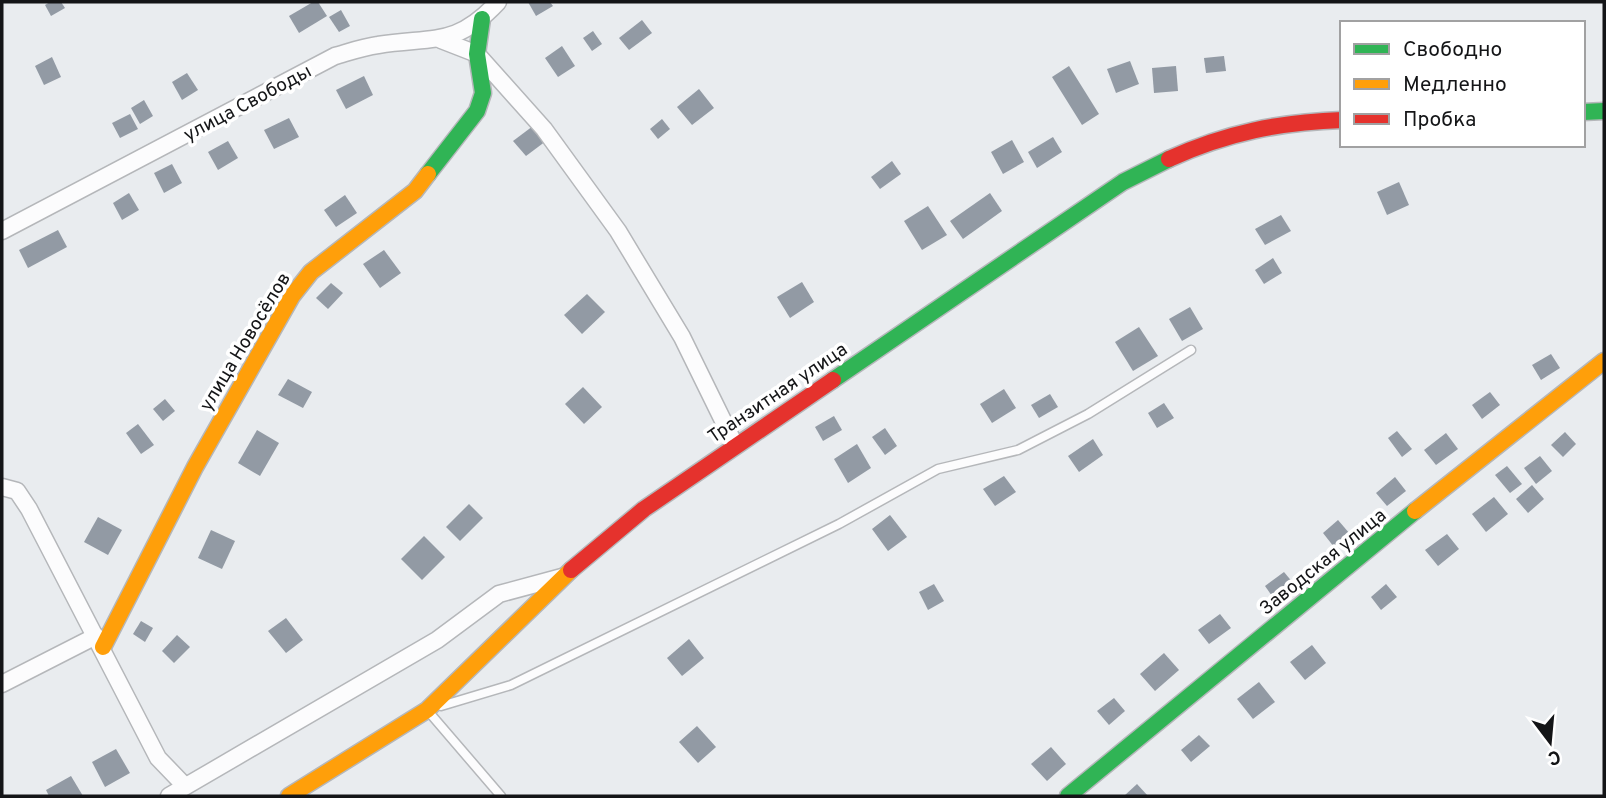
<svg xmlns="http://www.w3.org/2000/svg" width="1606" height="798" font-family="Overpass,sans-serif">
<style>
.building{fill:#929aa4}
.lines{fill:none;stroke-linecap:round;stroke-linejoin:round}
.lane-casing{stroke:#b5b7ba;stroke-width:11}
.street-casing{stroke:#b5b7ba;stroke-width:19}
.fast-casing{stroke:#b5b7ba;stroke-width:19}
.slow-casing{stroke:#b5b7ba;stroke-width:19}
.jam-casing{stroke:#b5b7ba;stroke-width:19}
.lane{stroke:#fcfcfd;stroke-width:8}
.street{stroke:#fcfcfd;stroke-width:16}
.fast{stroke:#30b455;stroke-width:16}
.slow{stroke:#ff9f0a;stroke-width:16}
.jam{stroke:#e5322d;stroke-width:16}
.labels{text-anchor:middle;stroke-width:7;stroke-linejoin:round;paint-order:stroke}
.street-label{font-size:19px;fill:#141517;stroke:#fff}
</style>
<rect width="100%" height="100%" fill="#e9ecef"/>
<g class="building">
<path d="M50 2H61L65 8 51 16 45 5Z"/>
<path d="M313 2H318L327 16 299 33 289 16Z"/>
<path d="M528 2H550L553 6 536 16Z"/>
<path d="M341 10 350 26 339 32 329 17Z"/>
<path d="M642 20 652 33 629 50 619 38Z"/>
<path d="M593 31 602 44 592 51 583 38Z"/>
<path d="M562 46 575 66 558 77 545 58Z"/>
<path d="M1224 56 1226 71 1206 73 1204 58Z"/>
<path d="M52 57 61 77 44 85 35 66Z"/>
<path d="M1130 61 1139 84 1116 93 1107 69Z"/>
<path d="M1069 66 1099 114 1082 125 1052 77Z"/>
<path d="M1176 66 1178 91 1154 93 1152 68Z"/>
<path d="M187 73 198 90 182 100 172 82Z"/>
<path d="M364 76 373 95 346 109 336 90Z"/>
<path d="M699 89 714 108 692 125 677 107Z"/>
<path d="M144 100 153 116 140 124 131 108Z"/>
<path d="M130 114 138 129 120 138 112 123Z"/>
<path d="M289 118 299 137 274 149 264 130Z"/>
<path d="M662 119 670 129 658 139 650 129Z"/>
<path d="M533 126 546 141 526 156 513 141Z"/>
<path d="M1053 137 1062 152 1037 168 1028 152Z"/>
<path d="M1012 140 1024 162 1003 174 991 152Z"/>
<path d="M228 141 238 158 218 170 208 152Z"/>
<path d="M892 161 901 174 880 189 871 177Z"/>
<path d="M172 164 182 183 164 193 154 173Z"/>
<path d="M1399 182 1409 205 1387 215 1377 192Z"/>
<path d="M129 193 139 210 122 220 113 203Z"/>
<path d="M990 193 1002 211 963 239 950 221Z"/>
<path d="M345 195 357 213 336 227 324 210Z"/>
<path d="M928 206 947 235 922 250 904 221Z"/>
<path d="M1281 215 1291 231 1265 245 1255 229Z"/>
<path d="M58 230 67 247 28 268 19 250Z"/>
<path d="M384 250 401 273 380 288 363 264Z"/>
<path d="M1273 258 1282 273 1264 284 1255 270Z"/>
<path d="M802 282 814 302 790 318 777 297Z"/>
<path d="M331 283 343 293 328 309 316 298Z"/>
<path d="M587 294 605 312 582 334 564 315Z"/>
<path d="M1190 307 1203 329 1182 341 1169 319Z"/>
<path d="M1139 327 1158 356 1133 371 1115 342Z"/>
<path d="M1551 354 1560 368 1541 380 1532 365Z"/>
<path d="M288 379 312 392 303 408 278 395Z"/>
<path d="M583 387 602 407 584 424 565 404Z"/>
<path d="M1004 389 1016 408 992 423 980 404Z"/>
<path d="M1490 392 1500 405 1482 419 1472 405Z"/>
<path d="M1050 394 1058 407 1039 418 1031 405Z"/>
<path d="M165 399 175 411 163 421 153 409Z"/>
<path d="M1164 403 1174 418 1157 428 1148 413Z"/>
<path d="M834 416 842 430 823 441 815 427Z"/>
<path d="M138 424 154 445 141 454 126 433Z"/>
<path d="M885 428 897 446 885 455 872 437Z"/>
<path d="M257 430 279 443 260 476 238 463Z"/>
<path d="M1397 431 1412 449 1402 457 1388 438Z"/>
<path d="M1565 432 1576 444 1563 457 1551 445Z"/>
<path d="M1446 433 1458 449 1436 465 1424 450Z"/>
<path d="M1093 439 1103 455 1079 472 1068 456Z"/>
<path d="M857 444 871 468 848 483 834 459Z"/>
<path d="M1540 456 1552 471 1536 484 1524 468Z"/>
<path d="M1507 466 1522 484 1510 493 1495 475Z"/>
<path d="M1004 476 1016 492 995 506 983 489Z"/>
<path d="M1395 477 1406 491 1387 506 1376 493Z"/>
<path d="M1532 485 1544 499 1528 513 1516 499Z"/>
<path d="M1494 497 1508 514 1486 532 1472 514Z"/>
<path d="M469 504 483 518 460 541 446 527Z"/>
<path d="M890 515 907 537 888 551 872 529Z"/>
<path d="M98 517 122 530 108 555 84 542Z"/>
<path d="M1338 520 1350 534 1334 547 1323 533Z"/>
<path d="M211 530 235 541 222 569 198 558Z"/>
<path d="M1447 534 1459 549 1438 566 1425 550Z"/>
<path d="M424 536 445 557 422 580 401 559Z"/>
<path d="M1284 572 1294 584 1274 599 1265 586Z"/>
<path d="M934 584 944 601 928 610 919 592Z"/>
<path d="M1386 584 1397 597 1381 610 1371 597Z"/>
<path d="M1220 614 1231 628 1209 644 1198 630Z"/>
<path d="M286 618 303 640 286 653 268 631Z"/>
<path d="M141 621 153 628 145 642 133 634Z"/>
<path d="M177 635 190 647 174 663 162 651Z"/>
<path d="M689 639 704 658 682 676 667 658Z"/>
<path d="M1312 645 1326 663 1305 680 1290 662Z"/>
<path d="M1164 653 1179 670 1155 691 1140 674Z"/>
<path d="M1259 682 1275 702 1253 719 1237 699Z"/>
<path d="M1114 698 1125 711 1109 725 1097 711Z"/>
<path d="M697 726 716 747 698 763 679 742Z"/>
<path d="M1199 735 1210 746 1191 762 1181 750Z"/>
<path d="M1051 747 1066 764 1047 781 1031 764Z"/>
<path d="M116 749 130 773 105 787 92 762Z"/>
<path d="M71 776 83 796H49L46 790Z"/>
<path d="M1137 784 1148 796H1124Z"/>
</g>
<g class="lines">
<defs>
<g id="lane">
<path d="M441 706 511 685 839 524 938 469 1018 450 1088 414 1191 350"/>
<path d="M428 711 501 796"/>
</g>
<g id="street">
<path d="M441 40 477 54 544 129 618 231 682 337 735 445"/>
<path d="M2 231 335 56C349 52 363 47 378 45 433 36 455 48 498 2"/>
<path d="M2 487 17 491 29 509 158 758 184 785"/>
<path d="M2 684 96 636"/>
<path d="M169 796 437 640 499 594 562 577"/>
</g>
<g id="fast">
<path d="M1583 112 1604 111"/>
<path d="M428 174 477 111 483 93 477 54 482 19"/>
<path d="M833 380 1123 182 1169 159"/>
<path d="M1068 796 1415 511"/>
</g>
<g id="slow">
<path d="M1415 511 1604 361"/>
<path d="M103 647 195 467 292 296 311 272 415 191 428 174"/>
<path d="M289 796 427 710 571 570"/>
</g>
<g id="jam">
<path d="M1169 159C1226 133 1280 122 1342 120"/>
<path d="M571 570 644 509 833 380"/>
</g>
</defs>
<use href="#lane" class="lane-casing"/>
<use href="#street" class="street-casing"/>
<use href="#fast" class="fast-casing"/>
<use href="#slow" class="slow-casing"/>
<use href="#jam" class="jam-casing"/>
<use href="#lane" class="lane"/>
<use href="#street" class="street"/>
<use href="#fast" class="fast"/>
<use href="#slow" class="slow"/>
<use href="#jam" class="jam"/>
</g>
<g class="labels">
<g class="street-label">
<text transform="translate(247 102) rotate(-28)" y="7">улица Свободы</text>
<text transform="translate(244 341) rotate(-59)" y="7">улица Новосёлов</text>
<text transform="translate(777 392) rotate(-34)" y="7">Транзитная улица</text>
<text transform="translate(1322 561) rotate(-39)" y="7">Заводская улица</text>
</g>
</g>
<rect width="1606" height="798" fill="none" stroke="#141517" stroke-width="7"/>
<rect x="1340" y="21" width="245" height="126" fill="#ffffff" stroke="#a1a1a2" stroke-width="2"/>
<rect x="1354" y="44" width="35" height="10" fill="#30b455" stroke="#a1a1a2" stroke-width="2"/>
<text x="1403" y="56" font-size="21" fill="#141517">Свободно</text>
<rect x="1354" y="79" width="35" height="10" fill="#ff9f0a" stroke="#a1a1a2" stroke-width="2"/>
<text x="1403" y="91" font-size="21" fill="#141517">Медленно</text>
<rect x="1354" y="114" width="35" height="10" fill="#e5322d" stroke="#a1a1a2" stroke-width="2"/>
<text x="1403" y="126" font-size="21" fill="#141517">Пробка</text>
<g transform="translate(1550 742) rotate(164)" stroke="#ffffff" stroke-width="5" paint-order="stroke">
<path d="M0-5L12 26L0 18L-12 26Z" fill="#141517"/>
<text y="-10" font-size="19" font-weight="bold" text-anchor="middle" fill="#141517">С</text>
</g>
</svg>
